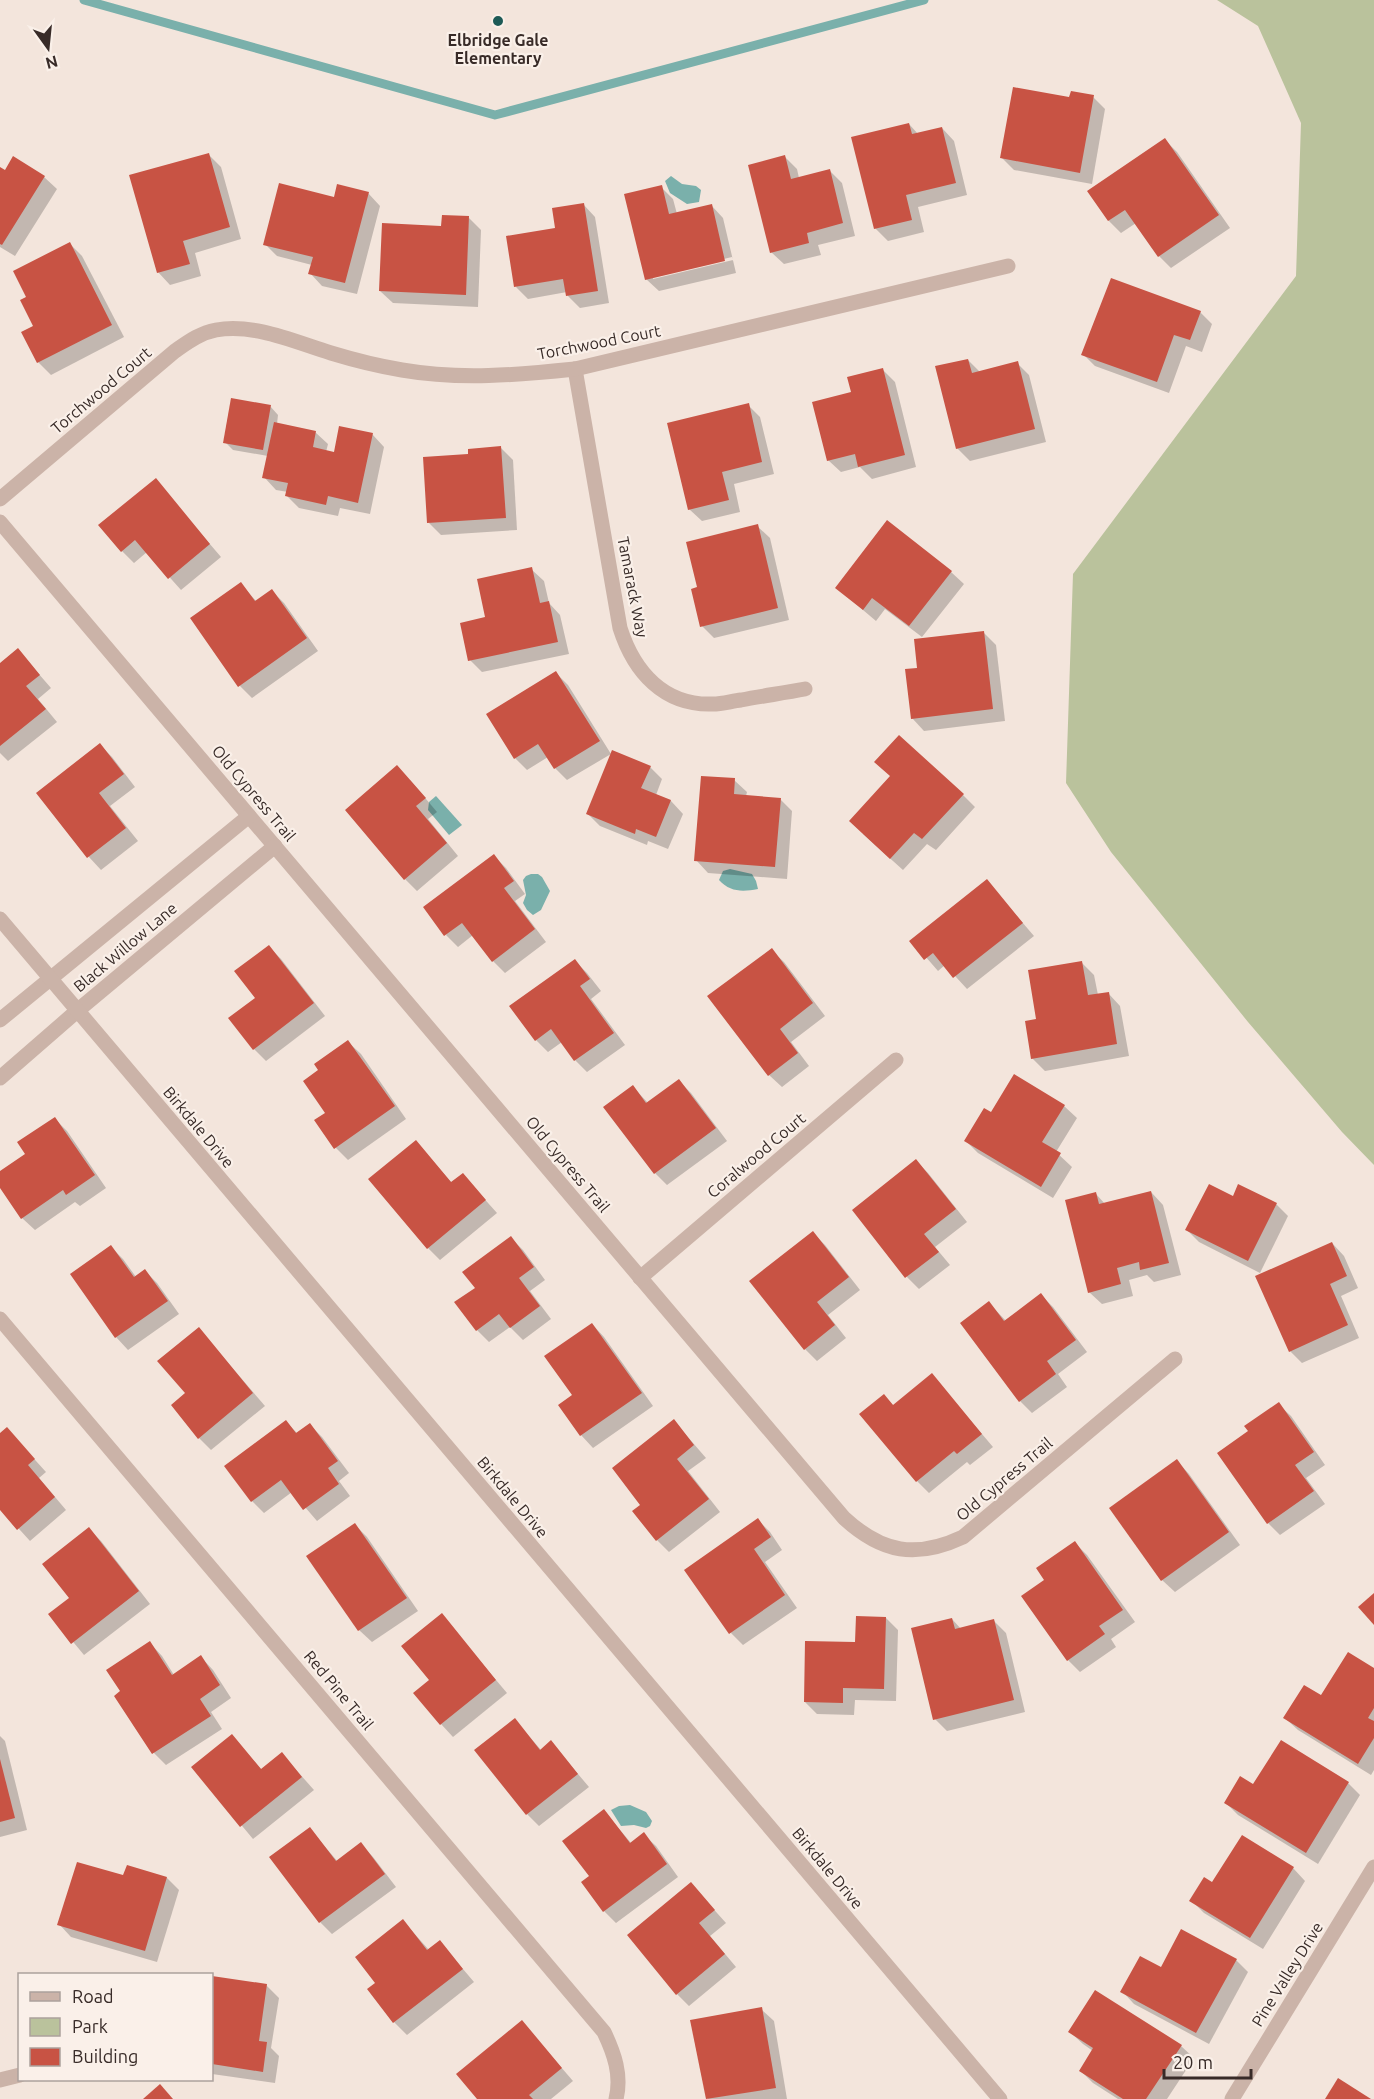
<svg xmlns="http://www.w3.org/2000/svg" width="1374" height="2099" font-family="Ubuntu,sans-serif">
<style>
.green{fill:#bac29c}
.water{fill:#7ab0ab}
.shadow{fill:#0003;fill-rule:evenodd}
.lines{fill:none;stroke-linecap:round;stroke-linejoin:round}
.stream{stroke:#7ab0ab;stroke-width:9}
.building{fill:#c85344}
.minor{stroke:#cbb3a8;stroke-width:15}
.tertiary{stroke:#cbb3a8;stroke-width:15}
.poi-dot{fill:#1d5a56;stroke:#faf0e9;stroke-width:2}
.labels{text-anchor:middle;stroke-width:4.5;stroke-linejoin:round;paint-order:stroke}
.poi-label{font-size:16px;font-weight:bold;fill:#382b28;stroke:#faf0e9}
.street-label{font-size:16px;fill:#382b28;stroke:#faf0e9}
</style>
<rect width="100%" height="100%" fill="#f3e5dc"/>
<path class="green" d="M1217 0H1374V1165L1342 1132 1248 1022 1111 852 1066 783 1073 574 1296 276 1301 123 1258 26Z"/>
<g class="water">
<path d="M671 176 682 184 696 186 701 190 699 202 687 204 670 193 665 181Z"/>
<path d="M436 796 462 825 449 835 428 810 429 802Z"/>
<path d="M730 869 752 874 756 881 758 889C742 892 730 892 719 880L723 871Z"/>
<path d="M531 874H538L542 877 550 891 541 910 533 915 527 910 523 903 526 895 523 880 526 876Z"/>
<path d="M630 1805 646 1812 652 1821 650 1826 646 1828 634 1825 621 1826 611 1810 619 1806Z"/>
</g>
<g class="shadow">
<path d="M1093 97 1105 109 1092 184 1014 170 1002 158 1071 99Z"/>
<path d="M909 124 918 134 942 128 954 141 967 195 918 207 924 232 888 241 875 228Z"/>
<path d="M1165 140 1177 152 1230 228 1171 268 1159 256 1136 223 1121 233 1109 221 1089 192Z"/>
<path d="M208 154 221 167 241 239 195 253 201 276 170 285 158 272Z"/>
<path d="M785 157 797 169 799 178 830 171 842 183 855 236 818 245 821 255 784 264 771 252Z"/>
<path d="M0 168 5 172 44 177 57 189 15 256 0 247Z"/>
<path d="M661 187 673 199 677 214 711 205 723 218 736 273 659 291 646 279ZM732 257 733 260 653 279V276Z"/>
<path d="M368 193 380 206 357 294 322 286 310 273 312 265 277 256 265 244 335 199Z"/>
<path d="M583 204 595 217 609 303 580 308 568 296 567 292 528 299 516 287 556 230Z"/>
<path d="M469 218 481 230 478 307 393 303 380 291 443 228Z"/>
<path d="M70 244 82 256 124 337 51 375 38 362 35 327Z"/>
<path d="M1200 312 1212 324 1202 352 1186 346 1169 393 1095 366 1083 354Z"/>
<path d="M968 360 980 372 1017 363 1029 375 1046 442 970 461 957 448Z"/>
<path d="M882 369 895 382 916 467 872 479 860 467 841 472 828 460 853 393Z"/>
<path d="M748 405 760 417 774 474 734 484 740 512 702 521 689 509Z"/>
<path d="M270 406 278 415 277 424 315 432 328 444 326 452 336 453 372 434 384 447 370 514 340 508 338 516 299 508 287 496 288 492 276 490 264 477 268 456 233 450 225 442Z"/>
<path d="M501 448 513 460 517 530 441 535 429 523 469 455Z"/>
<path d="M155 480 221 557 181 590 147 552 134 563 122 551Z"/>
<path d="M757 526 770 538 789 620 714 638 702 626Z"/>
<path d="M531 569 544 581 549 603 560 615 569 654 482 672 470 660 487 618Z"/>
<path d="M951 572 964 584 922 637 885 609 876 621 837 588Z"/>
<path d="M241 584 257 602 272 591 284 603 318 651 252 698 240 686 193 618Z"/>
<path d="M984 633 996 645 1005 721 924 731 912 718 919 669Z"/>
<path d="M18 650 51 688 38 699 57 722 8 761 0 753V664Z"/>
<path d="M556 673 568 685 611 754 567 780 555 768 548 757 527 770 515 758Z"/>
<path d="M100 745 112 757 135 787 110 806 138 841 101 870 89 857 38 793Z"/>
<path d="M650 767 662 779 656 795 671 801 683 814 668 849 648 841 647 845 600 826 588 814Z"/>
<path d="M410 780 437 812 428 819 458 856 417 891 405 879Z"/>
<path d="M734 780 747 792 746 796 780 799 792 811 787 879 708 873 696 860Z"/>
<path d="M963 795 975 807 936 850 927 844 903 870 863 834Z"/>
<path d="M494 856 506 868 525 894 515 901 546 942 505 973 493 961 473 935 458 947 446 935Z"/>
<path d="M987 881 1034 936 967 989 945 965 938 971 912 941Z"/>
<path d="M269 947 281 959 325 1016 266 1061 254 1049 257 998Z"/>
<path d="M771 950 784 962 825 1016 791 1042 809 1066 782 1087 769 1075Z"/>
<path d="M575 961 587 973 601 991 591 999 625 1045 587 1072 575 1060 562 1042 548 1052 536 1040Z"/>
<path d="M1082 963 1094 975 1098 995 1108 993 1120 1006 1129 1056 1045 1071 1032 1058 1038 1020Z"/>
<path d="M348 1042 361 1054 406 1119 348 1160 336 1148 327 1113 320 1071Z"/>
<path d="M679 1081 691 1093 727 1141 667 1185 655 1173 633 1087 648 1103Z"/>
<path d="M1064 1106 1077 1118 1056 1152 1072 1167 1053 1198 978 1153 965 1140 991 1114Z"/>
<path d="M54 1118 67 1131 106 1188 80 1206 75 1202 35 1230 22 1218 0 1186V1173L27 1155Z"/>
<path d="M416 1142 452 1183 463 1175 497 1213 440 1260 428 1248Z"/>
<path d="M916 1161 928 1173 967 1222 935 1247 950 1265 919 1289 907 1277Z"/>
<path d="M1151 1192 1163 1205 1181 1275 1154 1282 1147 1275 1129 1280 1133 1296 1102 1304 1089 1292 1096 1194 1105 1204Z"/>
<path d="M1233 1198 1276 1204 1288 1216 1260 1273 1199 1242 1187 1230Z"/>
<path d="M813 1233 825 1245 860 1290 828 1315 846 1338 817 1361 805 1349Z"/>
<path d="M511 1238 523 1250 545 1280 530 1291 551 1319 523 1340 510 1327 489 1342 477 1330V1288Z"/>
<path d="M1332 1243 1344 1256 1358 1288 1341 1296 1359 1338 1302 1363 1290 1351Z"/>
<path d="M111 1247 123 1259 136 1277 145 1271 157 1283 179 1314 128 1350 116 1337 72 1275Z"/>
<path d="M1041 1295 1053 1307 1087 1352 1058 1374 1067 1387 1032 1413 1020 1401 989 1303 1006 1321Z"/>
<path d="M592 1324 604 1337 653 1406 593 1448 581 1435 560 1405 574 1395Z"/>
<path d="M199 1329 265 1406 211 1450 199 1438 187 1394Z"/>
<path d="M932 1375 993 1447 970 1465 967 1462 929 1493 917 1481 884 1396 894 1406Z"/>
<path d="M1278 1404 1291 1416 1325 1465 1306 1478 1325 1504 1280 1535 1268 1523 1250 1432Z"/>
<path d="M674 1421 706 1458 688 1471 720 1512 669 1552 657 1540 642 1505Z"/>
<path d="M286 1422 298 1434 310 1425 322 1437 349 1473 339 1481 350 1496 317 1521 292 1492 264 1513 252 1501Z"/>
<path d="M7 1429 46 1472 39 1478 66 1510 30 1541 0 1508V1435Z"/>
<path d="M1177 1461 1189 1474 1240 1545 1175 1592 1162 1580Z"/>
<path d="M758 1520 770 1532 782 1550 765 1562 797 1608 743 1645 731 1633Z"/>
<path d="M355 1525 367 1537 418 1611 372 1642 359 1630 309 1557Z"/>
<path d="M89 1529 101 1541 150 1604 84 1655 50 1614 71 1598Z"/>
<path d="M1075 1543 1087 1555 1135 1622 1111 1639 1116 1647 1080 1672 1068 1660 1046 1580Z"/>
<path d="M441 1615 507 1693 453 1737 441 1724 431 1680Z"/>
<path d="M886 1618 898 1630 896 1701 855 1700 854 1715 817 1714 805 1702Z"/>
<path d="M952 1619 961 1629 994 1621 1006 1633 1025 1712 947 1731 935 1719Z"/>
<path d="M150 1643 162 1656 174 1675 201 1657 213 1670 231 1698 211 1712 222 1729 166 1765 154 1753 116 1696 122 1692Z"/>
<path d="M1374 1670V1770L1371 1775 1298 1730 1285 1718Z"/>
<path d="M515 1720 541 1750 551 1742 589 1787 539 1826 527 1814 476 1751Z"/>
<path d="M0 1736 5 1741 27 1830 0 1837Z"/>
<path d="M232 1736 262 1770 282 1754 314 1790 253 1839 193 1767Z"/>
<path d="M1348 1783 1360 1795 1318 1864 1238 1815 1226 1803 1254 1787Z"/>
<path d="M604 1811 631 1843 643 1834 656 1846 678 1877 616 1923 604 1911 591 1877Z"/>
<path d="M310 1829 338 1862 361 1844 373 1857 396 1887 332 1934 320 1922 271 1858Z"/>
<path d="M1242 1837 1293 1868 1305 1881 1263 1949 1204 1913 1191 1900 1212 1884Z"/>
<path d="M124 1877 167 1878 179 1890 157 1962 71 1937 59 1924Z"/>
<path d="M691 1884 726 1923 710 1936 736 1967 689 2006 677 1994Z"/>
<path d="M403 1921 429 1950 440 1942 474 1982 407 2035 394 2022 369 1990 377 1983Z"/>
<path d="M1236 1960 1248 1972 1209 2044 1134 2004 1122 1991 1162 1969Z"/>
<path d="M212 1978 266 1985 279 1998 271 2048 279 2056 275 2083 212 2074Z"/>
<path d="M1095 1993 1181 2046 1194 2058 1167 2099H1118L1093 2083 1081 2071 1093 2051 1083 2044 1070 2032Z"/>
<path d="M761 2009 774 2021 787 2099H708L701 2058Z"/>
<path d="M522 2022 573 2081 551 2099H479Z"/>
</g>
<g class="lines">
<path class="stream" d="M84 0 495 115 924 0"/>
</g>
<g class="building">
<path d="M1013 87 1069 97 1071 91 1094 95 1080 173 1000 158Z"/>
<path d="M909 123 912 134 942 127 956 183 906 195 912 220 874 229 851 137Z"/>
<path d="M1165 138 1219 215 1158 257 1125 210 1108 221 1087 191Z"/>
<path d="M209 153 230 227 183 241 190 264 157 273 129 175Z"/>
<path d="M785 155 791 179 830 169 843 223 807 233 809 243 770 253 748 165Z"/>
<path d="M13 156 45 176 2 245 0 244V167L5 170Z"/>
<path d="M279 183 334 197 337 184 369 192 345 283 308 274 313 257 263 245Z"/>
<path d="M662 185 669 214 712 204 725 261 645 280 624 194Z"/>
<path d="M584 203 598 291 566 296 563 279 514 287 506 236 555 228 552 208Z"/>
<path d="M442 215 469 216 466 295 379 291 382 223 441 226Z"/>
<path d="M70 242 112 325 37 363 21 332 33 326 20 300 26 297 13 271Z"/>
<path d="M1111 278 1201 311 1190 340 1174 335 1157 382 1081 355Z"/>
<path d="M968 359 972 373 1018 361 1035 429 956 449 935 366Z"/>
<path d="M883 368 905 455 858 467 855 454 827 461 812 402 851 392 847 377Z"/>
<path d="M231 398 271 405 263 450 223 443Z"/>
<path d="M749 403 762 462 722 472 729 500 688 510 667 423Z"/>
<path d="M274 422 316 431 313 447 334 452 339 426 373 433 358 503 328 496 326 505 285 496 288 483 262 478Z"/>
<path d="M501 446 506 518 427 523 423 457 468 454V449Z"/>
<path d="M156 478 210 544 168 579 135 540 121 552 98 525Z"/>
<path d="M887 520 952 571 909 626 872 598 863 610 835 588Z"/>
<path d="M758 524 778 608 700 627 691 589 697 587 686 542Z"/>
<path d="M532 567 540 603 549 601 558 642 468 661 460 623 485 617 477 579Z"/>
<path d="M241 582 255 601 272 589 307 638 238 687 190 618Z"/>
<path d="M984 631 993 709 911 719 905 669 917 668 914 639Z"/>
<path d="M18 648 40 675 26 686 46 709 0 746V663Z"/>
<path d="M556 671 600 741 554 769 538 744 514 759 486 714Z"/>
<path d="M899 735 964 794 922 839 914 833 890 859 849 821 890 776 874 762Z"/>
<path d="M100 743 124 774 99 793 126 828 87 858 36 793Z"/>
<path d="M612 750 651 766 641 788 671 800 656 837 636 829 635 834 586 814Z"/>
<path d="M397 765 426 798 416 806 447 843 404 880 345 810Z"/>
<path d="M701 776 735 778 734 794 781 798 775 867 694 861Z"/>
<path d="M494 854 514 881 504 888 535 929 492 962 462 923 444 936 423 907Z"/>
<path d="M987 879 1023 923 953 978 933 953 924 960 909 941Z"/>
<path d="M269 945 314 1003 253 1050 228 1018 255 998 234 971Z"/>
<path d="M772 948 813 1003 780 1029 798 1053 768 1076 707 996Z"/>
<path d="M575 959 590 979 580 986 614 1033 574 1061 551 1029 535 1041 509 1006Z"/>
<path d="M1082 961 1088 995 1109 992 1117 1044 1031 1059 1025 1021 1036 1019 1028 970Z"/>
<path d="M348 1040 395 1106 334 1149 314 1120 325 1113 303 1081 318 1070 314 1064Z"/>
<path d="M1014 1074 1065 1105 1042 1142 1061 1153 1041 1187 964 1141 984 1108 991 1112Z"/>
<path d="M679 1079 716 1128 654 1174 603 1107 633 1085 646 1103Z"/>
<path d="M55 1117 95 1175 66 1195 63 1190 21 1219 0 1188V1171L25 1154 17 1142Z"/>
<path d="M416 1140 451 1182 463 1173 486 1200 427 1249 368 1179Z"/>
<path d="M916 1159 956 1209 924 1234 939 1252 905 1278 852 1210Z"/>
<path d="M1209 1184 1233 1196 1238 1184 1277 1203 1248 1261 1185 1230Z"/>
<path d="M1151 1191 1169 1263 1140 1270 1139 1262 1117 1268 1121 1284 1088 1293 1065 1200 1096 1192 1099 1204Z"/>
<path d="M813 1231 849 1277 817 1302 835 1325 804 1350 749 1281Z"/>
<path d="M511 1236 534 1267 519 1278 540 1306 510 1328 499 1314 476 1331 454 1302 475 1288 462 1272Z"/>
<path d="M1332 1242 1347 1276 1330 1284 1348 1325 1289 1352 1255 1276Z"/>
<path d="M111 1245 134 1277 145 1269 168 1301 115 1338 70 1274Z"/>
<path d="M1041 1293 1076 1340 1047 1361 1056 1374 1019 1402 960 1323 989 1301 1004 1321Z"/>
<path d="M592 1323 642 1393 580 1436 558 1405 572 1395 544 1356Z"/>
<path d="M199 1327 253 1393 198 1439 171 1405 185 1393 157 1361Z"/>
<path d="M932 1373 982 1434 957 1454 954 1451 916 1482 859 1414 884 1394 893 1405Z"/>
<path d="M1279 1402 1314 1452 1295 1465 1314 1491 1267 1524 1217 1453 1248 1431 1244 1426Z"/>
<path d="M674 1419 694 1445 677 1459 709 1499 656 1541 632 1511 640 1505 612 1468Z"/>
<path d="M286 1420 296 1433 310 1423 338 1461 328 1468 339 1484 303 1510 281 1480 251 1502 224 1466Z"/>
<path d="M7 1427 35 1459 28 1465 55 1497 17 1530 0 1510V1433Z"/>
<path d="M1177 1459 1229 1532 1161 1581 1109 1508Z"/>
<path d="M758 1518 771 1537 754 1549 785 1595 729 1634 684 1570Z"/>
<path d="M355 1523 407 1598 358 1631 306 1556Z"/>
<path d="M89 1527 139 1591 71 1644 48 1614 69 1598 42 1564Z"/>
<path d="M1075 1541 1123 1610 1099 1626 1105 1634 1067 1661 1021 1596 1044 1580 1036 1568Z"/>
<path d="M1374 1593V1625L1358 1607Z"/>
<path d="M442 1613 496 1680 440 1725 413 1693 429 1680 401 1646Z"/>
<path d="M856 1616 886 1617 884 1689 843 1688V1703L804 1702 805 1641 855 1642Z"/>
<path d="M952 1618 955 1629 994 1619 1014 1700 933 1720 911 1628Z"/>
<path d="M150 1641 172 1675 201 1655 220 1685 200 1699 211 1716 152 1754 114 1696 120 1691 106 1670Z"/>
<path d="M1348 1652 1374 1668V1708L1368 1718 1374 1721V1738L1358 1764 1283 1718 1304 1685 1321 1695Z"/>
<path d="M515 1718 540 1750 551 1740 578 1774 526 1815 474 1750Z"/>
<path d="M232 1734 261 1769 282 1752 302 1777 240 1827 191 1767Z"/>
<path d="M1281 1740 1349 1782 1306 1853 1224 1803 1240 1776 1253 1784Z"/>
<path d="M0 1759 15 1818 0 1822Z"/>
<path d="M604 1809 630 1843 644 1832 667 1864 603 1912 581 1882 589 1876 562 1841Z"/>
<path d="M310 1827 336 1861 361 1842 385 1874 319 1923 269 1857Z"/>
<path d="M1242 1835 1294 1867 1250 1938 1189 1901 1204 1877 1212 1882Z"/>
<path d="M77 1862 123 1875 127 1865 167 1877 145 1951 57 1925Z"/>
<path d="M691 1882 715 1910 699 1923 725 1954 676 1995 627 1935Z"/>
<path d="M403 1919 427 1950 440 1940 463 1969 393 2023 367 1989 375 1983 355 1957Z"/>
<path d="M1181 1929 1237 1959 1196 2033 1120 1992 1140 1956 1161 1967Z"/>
<path d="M212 1976 267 1984 259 2041 267 2042 263 2072 212 2064Z"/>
<path d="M1095 1990 1182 2045 1146 2099H1123L1079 2071 1093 2048 1068 2032Z"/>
<path d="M762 2007 776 2088 706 2099 690 2020Z"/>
<path d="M522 2020 562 2068 529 2095 533 2099H477L456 2074Z"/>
<path d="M1338 2078 1371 2099H1325Z"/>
<path d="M160 2084 173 2099H143Z"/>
</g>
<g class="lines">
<g class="minor">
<path d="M575 369 620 628C634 672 664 706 713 704 722 704 732 701 741 700 762 696 784 693 805 689"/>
<path d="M0 499 175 351C188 342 200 333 216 330 254 323 295 342 331 353 354 360 378 366 402 370 460 380 517 375 575 369L1008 266"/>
<path d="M0 522 844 1518C882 1553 916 1559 963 1537L1175 1359"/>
<path d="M0 1020 249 816"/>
<path d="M0 1078 77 1011 275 846"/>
<path d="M640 1278 896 1060"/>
<path d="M0 1319 604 2032C614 2053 622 2075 616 2099"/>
<path d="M0 2080 20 2075"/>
<path d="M1232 2099 1374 1867"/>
</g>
<path class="tertiary" d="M0 919 1000 2099"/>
</g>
<circle class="poi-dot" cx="498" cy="21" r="6"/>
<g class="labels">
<g class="poi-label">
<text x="498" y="46">Elbridge Gale<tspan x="498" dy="18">Elementary</tspan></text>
</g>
<g class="street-label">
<text transform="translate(599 342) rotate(-11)" y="6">Torchwood Court</text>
<text transform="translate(101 390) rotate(-40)" y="6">Torchwood Court</text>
<text transform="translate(633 587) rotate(79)" y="6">Tamarack Way</text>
<text transform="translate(254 793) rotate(50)" y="6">Old Cypress Trail</text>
<text transform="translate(125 947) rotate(-40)" y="6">Black Willow Lane</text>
<text transform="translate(199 1127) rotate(50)" y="6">Birkdale Drive</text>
<text transform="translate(756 1155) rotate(-40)" y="6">Coralwood Court</text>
<text transform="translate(568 1164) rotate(50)" y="6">Old Cypress Trail</text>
<text transform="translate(1004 1479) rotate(-40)" y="6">Old Cypress Trail</text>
<text transform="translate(513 1497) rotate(50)" y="6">Birkdale Drive</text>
<text transform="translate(339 1690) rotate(50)" y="6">Red Pine Trail</text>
<text transform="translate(828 1868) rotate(50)" y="6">Birkdale Drive</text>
<text transform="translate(1287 1974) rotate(-58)" y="6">Pine Valley Drive</text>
</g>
</g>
<rect x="18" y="1973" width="195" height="108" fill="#faf0e9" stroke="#aca19c" stroke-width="1.5"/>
<rect x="30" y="1992" width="30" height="9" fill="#cbb3a8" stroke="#aca19c" stroke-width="1.5"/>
<text x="72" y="2003" font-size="18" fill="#382b28">Road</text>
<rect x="30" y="2018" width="30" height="18" fill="#bac29c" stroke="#aca19c" stroke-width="1.5"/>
<text x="72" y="2033" font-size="18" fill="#382b28">Park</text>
<rect x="30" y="2048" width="30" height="18" fill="#c85344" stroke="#aca19c" stroke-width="1.5"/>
<text x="72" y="2063" font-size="18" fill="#382b28">Building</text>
<g transform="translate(48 48) rotate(165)" stroke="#faf0e9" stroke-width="4.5" paint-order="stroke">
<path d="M0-4.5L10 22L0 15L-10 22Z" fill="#382b28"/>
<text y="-9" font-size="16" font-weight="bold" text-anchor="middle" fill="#382b28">N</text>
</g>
<path d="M1164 2069v9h87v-9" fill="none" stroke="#382b28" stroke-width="3"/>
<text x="1173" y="2069" font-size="18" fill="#382b28" stroke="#faf0e9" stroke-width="4.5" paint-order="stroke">20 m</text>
</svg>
